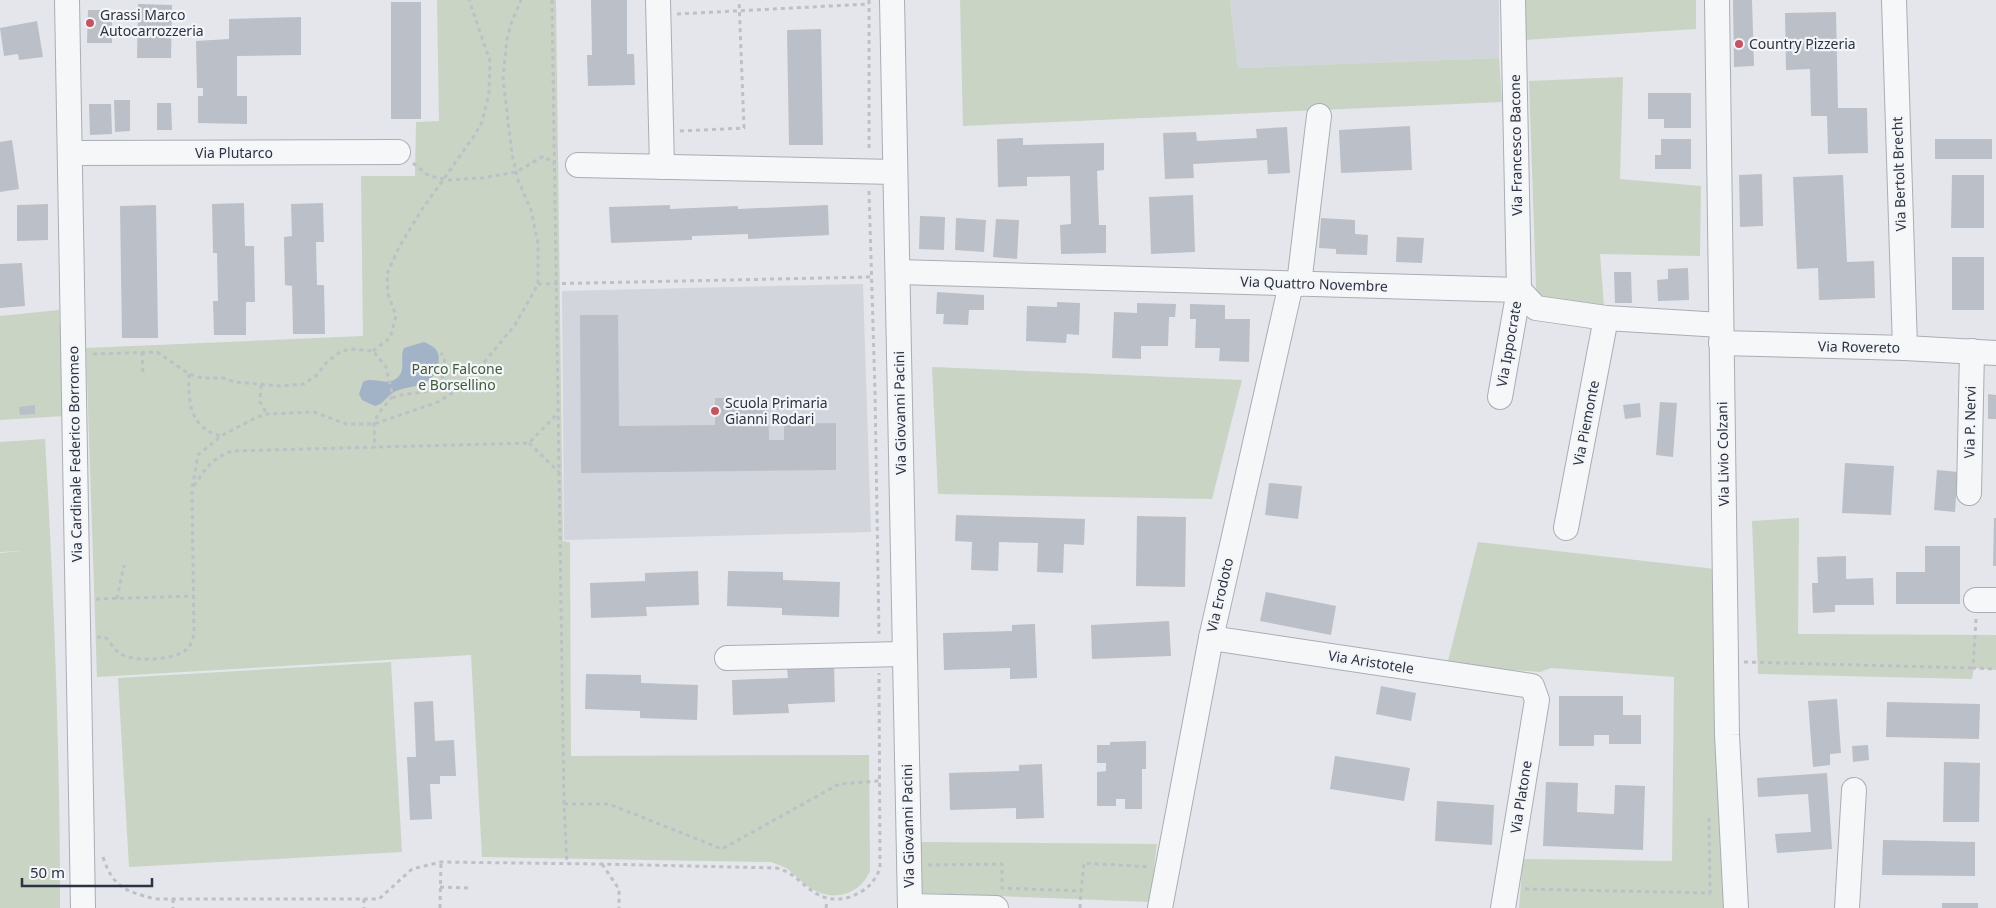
<svg xmlns="http://www.w3.org/2000/svg" width="1996" height="908" font-family="'Noto Sans',sans-serif">
<style>
.built{fill:#d2d5dc}
.green{fill:#c9d4c5}
.water{fill:#a2b3c8}
.building{fill:#bbbfc7}
.lines{fill:none;stroke-linecap:round;stroke-linejoin:round}
.minor-casing{stroke:#a9adb5;stroke-width:26}
.path{stroke:#bdc0c6;stroke-width:3;stroke-dasharray:4 4;stroke-linecap:butt}
.minor{stroke:#f6f7f9;stroke-width:24}
.poi-dot{fill:#c55360;stroke:#f3f5f8;stroke-width:2}
.labels{text-anchor:middle;stroke-width:4.5;stroke-linejoin:round;paint-order:stroke}
.poi-label{font-size:14px;fill:#2c3342;stroke:#f3f5f8;text-anchor:start}
.street-label{font-size:14px;fill:#2c3342;stroke:#f3f5f8}
.park-label{font-size:14px;fill:#405d3b;stroke:#f3f5f8}
</style>
<rect width="100%" height="100%" fill="#e4e6eb"/>
<g class="built">
<path d="M1230 0H1499V58L1238 68Z"/>
<path d="M863 284 871 532 564 540 562 291Z"/>
</g>
<g class="green">
<path d="M437 0H556L563 541 570 542 571 756 869 755 870 871C861 892 839 901 818 892 805 887 797 876 786 868 782 866 776 864 771 862L482 857 471 655 97 677 86 348 363 336 361 176H415L416 122 439 121Z"/>
<path d="M960 0H1230L1238 68 1499 58 1502 102 963 126Z"/>
<path d="M1523 0H1696V29L1524 40Z"/>
<path d="M1623 77 1620 179 1701 186 1700 256 1600 254 1604 307 1540 301 1536 288 1529 81Z"/>
<path d="M59 310 65 416 0 420V316Z"/>
<path d="M932 367 1242 380 1212 499 938 494Z"/>
<path d="M45 439C54 595 60 751 60 908H0V553L22 551 0 552V442Z"/>
<path d="M1799 518 1798 634 1996 635V670L1974 668 1972 679 1758 674 1752 521Z"/>
<path d="M1478 542 1715 569 1728 908H1519L1523 859 1672 861 1674 677 1551 668 1540 672 1447 665Z"/>
<path d="M391 662 402 852 129 867 118 678Z"/>
<path d="M919 842 1157 844 1150 902 921 893Z"/>
</g>
<path class="water" d="M424 342C428 344 434 346 437 351 442 361 436 377 426 382 417 387 406 387 396 391 387 395 384 404 375 406L362 400 359 394 363 382C374 376 386 387 397 378 407 370 399 358 404 348Z"/>
<g class="building">
<path d="M591 0H627V54H634L635 85 588 86 587 55H592Z"/>
<path d="M1733 0H1752L1754 66 1734 67Z"/>
<rect x="391" y="2" width="30" height="117"/>
<path d="M138 4 172 5 171 58H137Z"/>
<path d="M88 10H112V43H87Z"/>
<path d="M1836 12 1838 108H1867L1868 153 1828 154 1827 116H1811L1810 69 1786 70 1785 13Z"/>
<path d="M301 17V55L237 56V96H247V124L198 123V96H203V88H197L196 41 229 39V19Z"/>
<path d="M37 21 43 57 19 60 18 54 4 56 0 28Z"/>
<path d="M821 29 823 145H789L787 30Z"/>
<path d="M1648 93H1691V128H1664V119H1648Z"/>
<path d="M114 100H130V131L115 132Z"/>
<path d="M157 103H171L172 130H157Z"/>
<path d="M89 104H111L112 134 90 135Z"/>
<path d="M1410 126 1412 170 1341 173 1339 130Z"/>
<path d="M1287 127 1290 173 1268 174 1267 160 1193 164 1194 178 1165 179 1163 133 1196 132 1197 141 1257 138 1256 129Z"/>
<path d="M1023 138V145L1104 143V170L1097 171 1099 225H1106V253L1061 254 1060 225 1071 224 1070 176 1027 177V186L998 187 997 139Z"/>
<path d="M1661 139H1691V169H1655V155H1661Z"/>
<rect x="1935" y="139" width="57" height="20"/>
<path d="M12 140 19 189 0 192V142Z"/>
<path d="M1762 174 1763 226 1740 227 1739 175Z"/>
<path d="M1843 175 1847 262 1874 261 1875 298 1819 300 1818 268 1797 269 1793 177Z"/>
<path d="M1952 175H1984V228H1951Z"/>
<path d="M1193 195 1195 252 1151 254 1149 197Z"/>
<path d="M244 203 245 246H254L255 302H246V335H214L213 301H218L217 253H213L212 204Z"/>
<path d="M323 203 324 242H316L317 285H324L325 334H293L292 286 285 285 284 237 292 236 291 204Z"/>
<path d="M48 204V240L17 241V205Z"/>
<path d="M156 205 158 338H122L120 206Z"/>
<path d="M670 205V209L738 206V209L828 205 829 235 748 239V234L692 236V240L611 243 609 207Z"/>
<path d="M920 216 945 217 944 250 919 249Z"/>
<path d="M956 218 986 220 984 252 955 250Z"/>
<path d="M1321 218 1355 220V234L1368 235 1367 255 1336 254V249L1319 248Z"/>
<path d="M996 219 1019 220 1017 259 993 257Z"/>
<path d="M1397 237 1424 238 1422 263 1396 262Z"/>
<rect x="1952" y="257" width="32" height="53"/>
<path d="M22 263 25 306 0 308V264Z"/>
<path d="M1688 268 1689 300 1658 301 1657 280 1668 279V269Z"/>
<path d="M1614 272H1631L1632 303H1615Z"/>
<path d="M937 292 984 295V310H969L968 325 943 324 944 314H936Z"/>
<path d="M1057 302 1080 303 1079 335 1067 334 1066 343 1026 341 1027 306 1057 307Z"/>
<path d="M1137 303 1176 304 1175 317H1169L1168 346H1141V359L1112 358 1114 312 1137 313Z"/>
<path d="M1190 304 1225 305V319H1250L1249 362 1219 361 1220 348H1195L1196 319H1190Z"/>
<path d="M580 315H618L619 426 715 425V398H768L769 440H784V424L836 423V470L581 473Z"/>
<path d="M1988 394 1996 395V419H1988Z"/>
<path d="M1660 402 1677 403 1673 457 1656 455Z"/>
<path d="M1640 403 1641 417 1625 419 1623 405Z"/>
<path d="M35 405V414L20 415 19 407Z"/>
<path d="M1845 463 1894 466 1891 515 1842 513Z"/>
<path d="M1937 470 1958 472 1955 512 1934 510Z"/>
<path d="M1269 483 1302 486 1298 519 1265 515Z"/>
<path d="M956 515 1085 519 1084 545 1064 544 1063 573 1037 572 1038 543 999 542 998 571 971 570 972 542 955 541Z"/>
<path d="M1137 516 1186 517 1185 587 1136 586Z"/>
<path d="M1994 518H1996V566H1993Z"/>
<path d="M1925 546H1960V604H1896V572H1925Z"/>
<path d="M1846 556V579L1873 578 1874 605H1835V612L1813 613 1812 583H1818L1817 557Z"/>
<path d="M698 571 699 605 646 607 647 616 591 618 590 583 645 581V573Z"/>
<path d="M728 571 783 572V580L840 582 839 617 782 615V608L727 606Z"/>
<path d="M1266 592 1336 606 1331 635 1260 621Z"/>
<path d="M1169 621 1171 656 1092 659 1091 625Z"/>
<path d="M1035 624 1037 678 1010 679V668L944 670 943 633 1012 631V625Z"/>
<path d="M834 666 835 702 788 704 789 713 733 715 732 680 788 678 787 668Z"/>
<path d="M586 674 641 675V683L698 685 697 720 640 718V711L585 709Z"/>
<path d="M1381 686 1416 693 1411 721 1376 714Z"/>
<path d="M1559 696H1623V715H1641V744H1609V735H1594V746H1559Z"/>
<path d="M1837 699 1841 753 1830 754V765L1813 767 1808 701Z"/>
<path d="M433 701 435 741 454 740 456 776H440V784H430L432 819 410 820 407 757H416L414 702Z"/>
<path d="M1887 702 1980 704 1979 739 1886 737Z"/>
<path d="M1146 741V769H1142V809H1125V799H1116V806H1097V772L1106 771V763H1097V745H1110V742Z"/>
<path d="M1868 745 1869 760 1853 762 1852 746Z"/>
<path d="M1335 756 1410 768 1404 801 1330 789Z"/>
<path d="M1944 762 1980 763 1979 822H1943Z"/>
<path d="M1042 764 1044 818 1016 819V808L950 810 949 773 1019 771V765Z"/>
<path d="M1827 773 1832 849 1777 853 1775 834 1811 832 1808 794 1758 797 1757 778Z"/>
<path d="M1546 782 1578 783 1577 812 1614 814 1615 785 1645 786 1643 850 1543 846Z"/>
<path d="M1437 801 1494 805 1492 845 1435 841Z"/>
<path d="M1883 840 1975 842V876L1882 875Z"/>
<rect x="1942" y="903" width="36" height="5"/>
</g>
<g class="lines">
<defs>
<g id="minor">
<path d="M67 0 83 908"/>
<path d="M658 0 662 167"/>
<path d="M892 0 910 908"/>
<path d="M1717 0 1727 735 1736 908"/>
<path d="M1894 0 1905 348"/>
<path d="M70 153 398 152"/>
<path d="M578 165 894 172"/>
<path d="M898 272 1519 290 1536 308 1606 318 1721 325"/>
<path d="M1299 284 1319 116"/>
<path d="M1721 343 1905 348 1996 353"/>
<path d="M1500 397 1519 290 1513 0"/>
<path d="M1969 493 1972 351"/>
<path d="M1566 528 1606 318"/>
<path d="M1976 600H1996"/>
<path d="M1211 638 1532 686 1537 700 1503 908"/>
<path d="M727 658 903 654"/>
<path d="M910 906 996 908"/>
<path d="M1160 908 1211 638 1291 284"/>
<path d="M1847 908 1854 790"/>
</g>
</defs>
<use href="#minor" class="minor-casing"/>
<g class="path">
<path d="M552 0 564 804 567 864"/>
<path d="M869 0V152"/>
<path d="M677 14 869 4"/>
<path d="M680 131 744 128 739 0"/>
<path d="M413 163 429 176 449 180 482 178 516 172 544 156 554 164"/>
<path d="M869 191 875 392 879 634"/>
<path d="M538 284 871 277"/>
<path d="M373 351 390 338 396 316 388 294 387 274 399 247 421 211 474 136 482 122 489 93 490 61 469 0"/>
<path d="M142 352 143 375"/>
<path d="M93 354 157 352 189 374 202 378H223L235 382 280 386 304 384 318 374 326 363 341 351 351 349 373 351 386 367 392 393 391 398 378 414 374 424 375 448"/>
<path d="M189 374C188 403 190 428 221 436"/>
<path d="M261 385 260 402 267 414"/>
<path d="M392 398C410 389 438 400 444 372 446 365 445 359 441 353"/>
<path d="M529 443 559 472"/>
<path d="M194 486C205 469 212 458 232 451L529 443 558 413"/>
<path d="M96 599 194 596"/>
<path d="M117 599 124 565"/>
<path d="M1976 619 1973 668 1996 669"/>
<path d="M97 637H105C110 642 114 650 121 654 135 662 174 661 187 649 191 646 192 640 194 635L192 489 198 455 221 436 257 417 267 414 314 412 346 424H374L438 402 467 383 515 325 538 284V243L531 210 518 180 512 154 503 79 507 39 512 21 521 0"/>
<path d="M1744 662 1973 668"/>
<path d="M564 804H609L722 849 839 784 879 781"/>
<path d="M103 857C113 888 126 891 155 899H379L412 869 441 862 601 864 776 868C803 873 812 908 850 897 867 890 872 885 880 869L879 673"/>
<path d="M602 864 619 889V908"/>
<path d="M928 865 1002 864V888L1081 891 1084 863 1150 867"/>
<path d="M440 887 471 888"/>
<path d="M1525 889 1710 893 1709 814"/>
<path d="M173 899V908"/>
<path d="M364 899V908"/>
<path d="M440 908 441 862"/>
<path d="M826 908 827 900"/>
<path d="M1080 908 1081 891"/>
</g>
<use href="#minor" class="minor"/>
</g>
<g class="poi-dot">
<circle cx="90" cy="23" r="5"/>
<circle cx="1739" cy="44" r="5"/>
<circle cx="715" cy="411" r="5"/>
</g>
<g class="labels">
<g class="poi-label">
<text x="100" y="20">Grassi Marco<tspan x="100" dy="16">Autocarrozzeria</tspan></text>
<text x="1749" y="49">Country Pizzeria</text>
<text x="725" y="408">Scuola Primaria<tspan x="725" dy="16">Gianni Rodari</tspan></text>
</g>
<g class="street-label">
<text transform="translate(1516 145) rotate(-91)" y="5">Via Francesco Bacone</text>
<text x="234" y="158">Via Plutarco</text>
<text transform="translate(1899 174) rotate(-92)" y="5">Via Bertolt Brecht</text>
<text transform="translate(1314 284) rotate(2)" y="5">Via Quattro Novembre</text>
<text transform="translate(1509 344) rotate(-80)" y="5">Via Ippocrate</text>
<text transform="translate(1859 347) rotate(1)" y="5">Via Rovereto</text>
<text transform="translate(900 413) rotate(-91)" y="5">Via Giovanni Pacini</text>
<text transform="translate(1970 422) rotate(-89)" y="5">Via P. Nervi</text>
<text transform="translate(1586 423) rotate(-79)" y="5">Via Piemonte</text>
<text transform="translate(75 454) rotate(-91)" y="5">Via Cardinale Federico Borromeo</text>
<text transform="translate(1723 454) rotate(-91)" y="5">Via Livio Colzani</text>
<text transform="translate(1220 595) rotate(-77)" y="5">Via Erodoto</text>
<text transform="translate(1371 662) rotate(9)" y="5">Via Aristotele</text>
<text transform="translate(1521 797) rotate(-81)" y="5">Via Platone</text>
<text transform="translate(908 826) rotate(-91)" y="5">Via Giovanni Pacini</text>
</g>
<g class="park-label">
<text x="457" y="374">Parco Falcone<tspan x="457" dy="16">e Borsellino</tspan></text>
</g>
</g>
<path d="M22 878v8h130v-8" fill="none" stroke="#2c3342" stroke-width="2.5"/>
<text x="30" y="878" font-size="15" fill="#2c3342" stroke="#f3f5f8" stroke-width="4" paint-order="stroke">50 m</text>
</svg>
